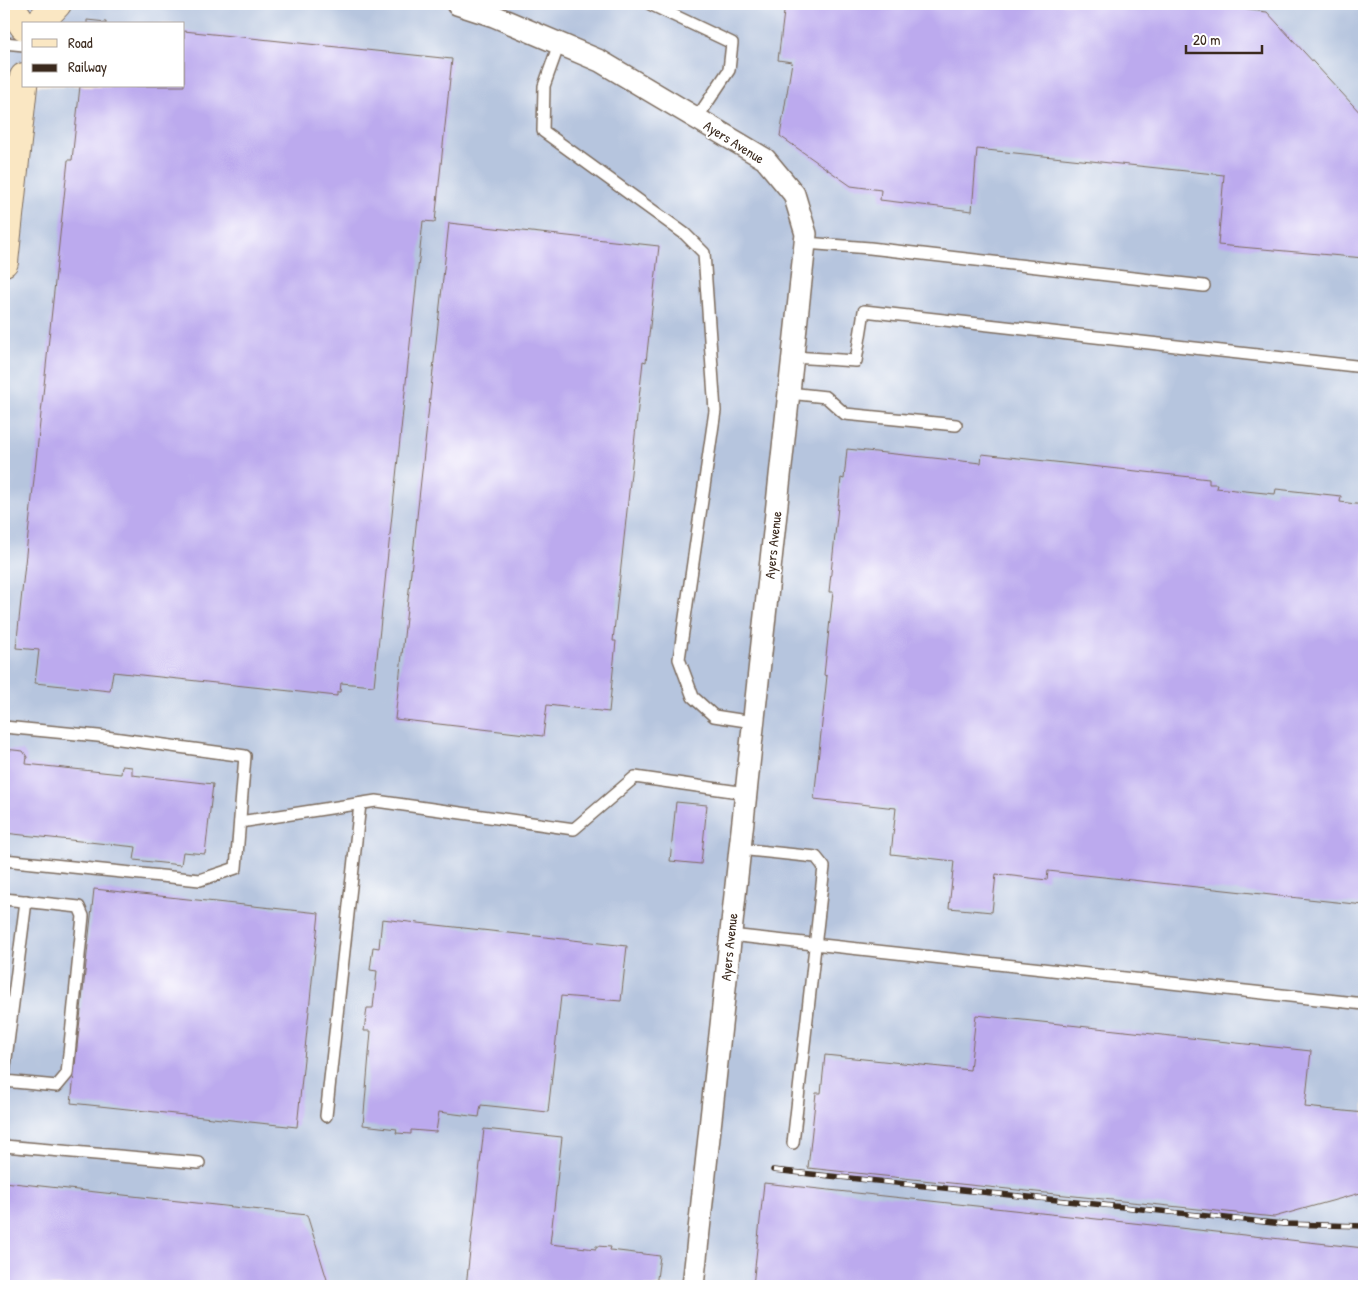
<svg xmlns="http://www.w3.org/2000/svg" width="1368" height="1290" font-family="'Patrick Hand',sans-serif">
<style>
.industrial{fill:#b6c5de;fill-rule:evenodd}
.building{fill:#bcaaee}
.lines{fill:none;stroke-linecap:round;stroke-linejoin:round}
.lane-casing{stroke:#7c6c5e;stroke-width:14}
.street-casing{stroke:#7c6c5e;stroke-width:24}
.secondary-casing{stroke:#7c6c5e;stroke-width:30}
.lane{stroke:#fff;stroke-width:11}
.street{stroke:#fff;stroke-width:21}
.secondary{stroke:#fae7c3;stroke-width:28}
.rail-casing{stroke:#3b2a1e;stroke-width:5.5}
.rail{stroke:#fff;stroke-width:4;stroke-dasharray:11;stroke-linecap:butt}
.labels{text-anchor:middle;stroke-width:4;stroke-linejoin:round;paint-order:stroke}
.street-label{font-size:14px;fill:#3b2a1e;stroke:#fff}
</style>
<rect width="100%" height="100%" fill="#fff"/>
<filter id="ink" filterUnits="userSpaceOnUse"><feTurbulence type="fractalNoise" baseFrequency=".02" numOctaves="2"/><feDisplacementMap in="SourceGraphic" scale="10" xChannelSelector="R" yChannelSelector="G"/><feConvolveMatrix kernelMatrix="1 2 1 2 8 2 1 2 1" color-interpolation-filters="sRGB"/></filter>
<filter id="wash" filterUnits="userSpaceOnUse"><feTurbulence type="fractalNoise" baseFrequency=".0096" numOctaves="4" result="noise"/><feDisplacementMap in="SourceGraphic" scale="20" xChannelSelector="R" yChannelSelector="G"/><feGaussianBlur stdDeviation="1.12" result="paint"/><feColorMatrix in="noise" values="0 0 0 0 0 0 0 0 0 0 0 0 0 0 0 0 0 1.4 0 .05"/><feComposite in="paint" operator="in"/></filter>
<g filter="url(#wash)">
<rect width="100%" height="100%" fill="#f6e8d4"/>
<path class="industrial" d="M4 4H1364V1286H4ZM24 24H184V86H24Z"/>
<g id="blocks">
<g class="building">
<path d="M785 4H1198L1267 12 1364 117V258L1218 245 1224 175 977 149 972 211 880 200 881 190 851 186 780 136 792 62 778 60Z"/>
<path d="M87 20 106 22V24H87Z"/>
<path d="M184 31 452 59 435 222 423 221 374 686 341 683 340 692H337V696L113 672 110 691 35 683 39 650 16 648 68 160H72L80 86H184Z"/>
<path d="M449 223 659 246 646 362 643 361 613 641H616L609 712 547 705 543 736 395 719Z"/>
<path d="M847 449 981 463 982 454 1209 479V484H1217L1216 488 1275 494 1276 489 1341 496 1340 502 1364 505V905L1048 871 1047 880 996 874 992 912 949 908 954 861 891 854 896 808 814 799 827 676 824 675 833 592H829L841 478 844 479Z"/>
<path d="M4 749 23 751 27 757 26 764 121 774 122 766 132 767V775L213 784 205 854 183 852 181 865 134 860 136 847 4 833Z"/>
<path d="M676 802 707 805 701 864 670 861Z"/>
<path d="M94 889 319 913 297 1127 71 1103Z"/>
<path d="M382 919 627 946 621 1001 561 996 548 1112 481 1105 479 1117 439 1112 436 1132 411 1130V1134L396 1133 397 1129 363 1125 371 1031H364L367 1008H373L377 971 370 970 373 947 379 948Z"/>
<path d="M976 1015 1311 1051 1305 1107 1364 1113V1192L1274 1217 808 1168 816 1093H821L825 1055 970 1070Z"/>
<path d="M484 1129 562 1137 550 1244 596 1249V1246L611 1247 610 1250 660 1256 656 1286H466Z"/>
<path d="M4 1182 307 1215 329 1286H4Z"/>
<path d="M764 1183 1364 1248V1286H753Z"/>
</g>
</g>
</g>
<g filter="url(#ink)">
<use href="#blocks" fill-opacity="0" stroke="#7c6c5e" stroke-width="1"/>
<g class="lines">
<defs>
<g id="lane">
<path d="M650 4 732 43 729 70 697 118"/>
<path d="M4 43 24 45"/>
<path d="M559 44 544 86 543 131 685 234 704 253 715 411 679 659 693 697 714 716 753 722"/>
<path d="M805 243 870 248 1204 286"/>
<path d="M793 357 856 361 864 311 1364 367"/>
<path d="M789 393 826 397 845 414 956 425"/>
<path d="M4 727 98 736 245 756 236 868 200 880 4 860"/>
<path d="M240 822 376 801 574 829 635 777 746 793"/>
<path d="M739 849 816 857 824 867 793 1143"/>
<path d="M4 899 79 907 83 916 67 1074 57 1086 4 1081"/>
<path d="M730 935 1364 1004"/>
<path d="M4 1074 26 901"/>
<path d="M326 1116 360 804"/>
<path d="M4 1146 199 1163"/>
</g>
<path id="street" d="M457 4 494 16 600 61 765 159 794 194 806 234 693 1286"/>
<g id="secondary">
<path d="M9 4 24 26"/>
<path d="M38 24 57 4"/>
<path d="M4 262 24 77"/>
</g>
</defs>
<use href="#lane" class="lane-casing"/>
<use href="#street" class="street-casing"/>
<use href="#secondary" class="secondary-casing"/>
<use href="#lane" class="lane"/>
<use href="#street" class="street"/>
<use href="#secondary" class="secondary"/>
<defs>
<path id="rail" d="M773 1170 1283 1224 1364 1226"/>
</defs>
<use href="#rail" class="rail-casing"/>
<use href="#rail" class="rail"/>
</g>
</g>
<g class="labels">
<g class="street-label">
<text transform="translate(734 142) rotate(32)" y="5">Ayers Avenue</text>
<text transform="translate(773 545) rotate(-84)" y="5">Ayers Avenue</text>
<text transform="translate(729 947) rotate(-84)" y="5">Ayers Avenue</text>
</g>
</g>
<rect width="1368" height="1290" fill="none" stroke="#fff" stroke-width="20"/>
<rect x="22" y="22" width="162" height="65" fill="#ffffff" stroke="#b1aaa5"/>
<rect x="32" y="39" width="25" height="8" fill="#fae7c3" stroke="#b1aaa5"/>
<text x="68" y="48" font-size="15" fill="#3b2a1e">Road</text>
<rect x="32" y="64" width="25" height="8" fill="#3b2a1e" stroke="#b1aaa5"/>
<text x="68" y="72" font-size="15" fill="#3b2a1e">Railway</text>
<path d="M1186 45v8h76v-8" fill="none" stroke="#3b2a1e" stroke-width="2.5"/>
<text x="1193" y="45" font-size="15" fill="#3b2a1e" stroke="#ffffff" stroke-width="4" paint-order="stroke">20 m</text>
</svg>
